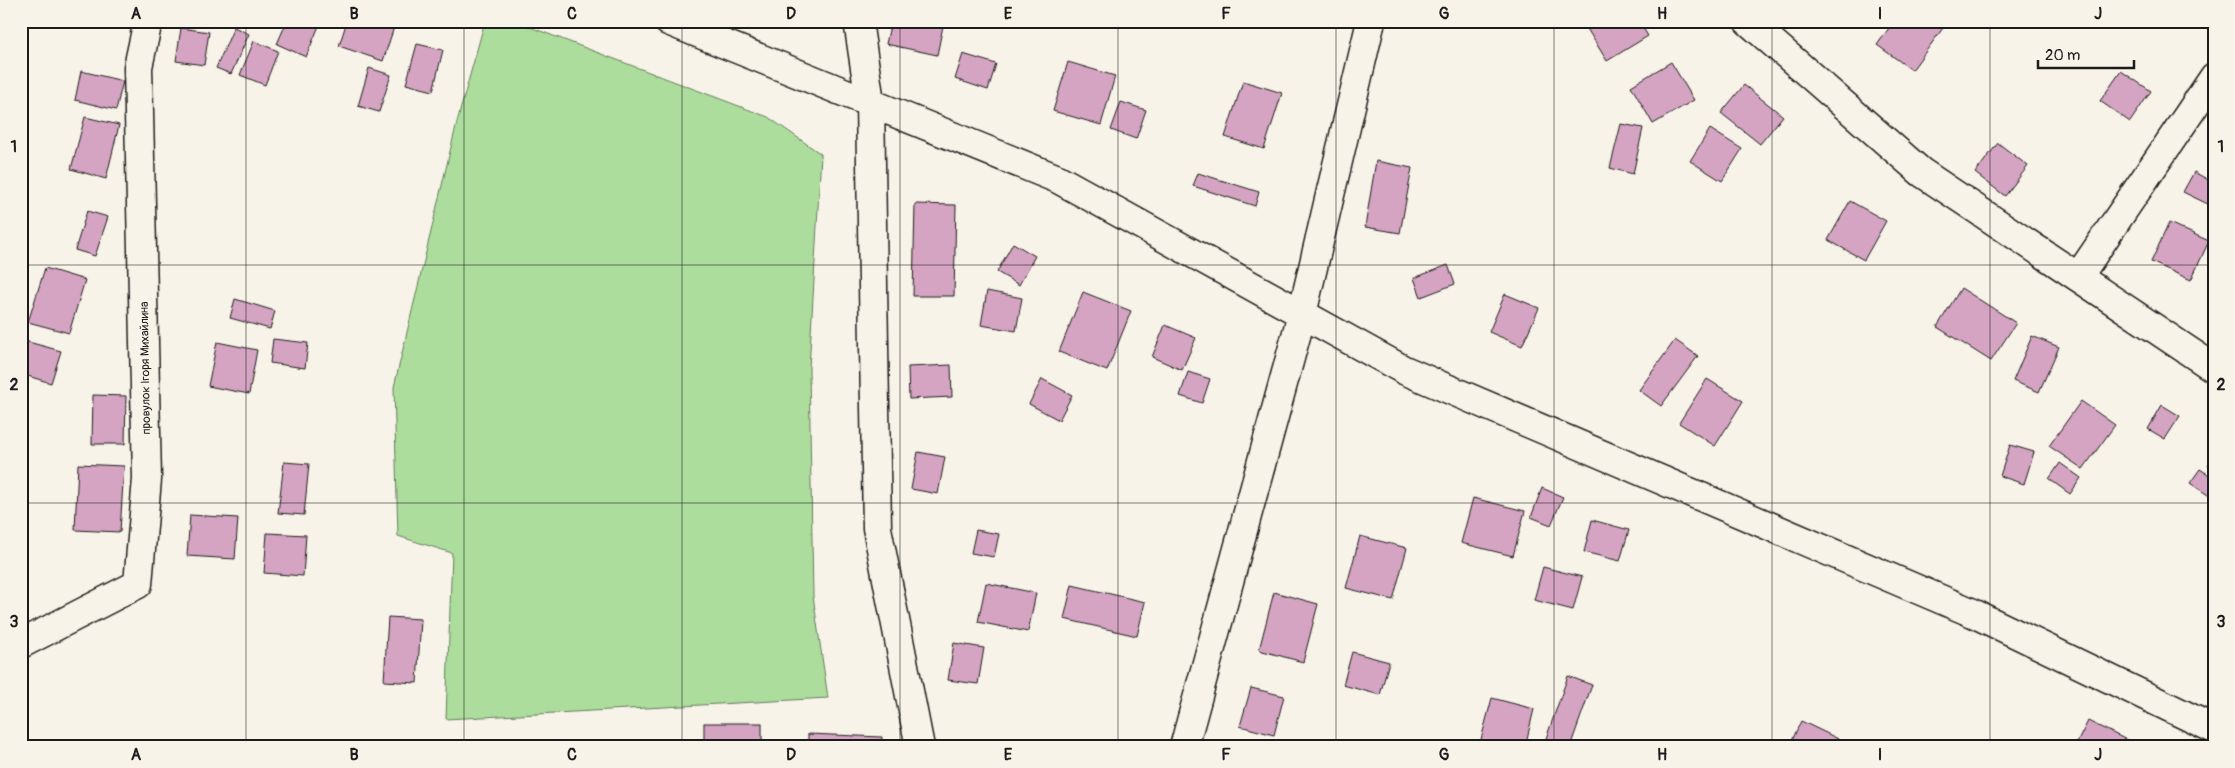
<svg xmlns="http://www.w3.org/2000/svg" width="2235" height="768" font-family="Pangolin,sans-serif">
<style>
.green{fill:#addd9d;stroke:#647c5c}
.building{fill:#d5a4c2;stroke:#1c1c1c}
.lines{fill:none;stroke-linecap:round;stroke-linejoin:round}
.minor-casing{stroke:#1c1c1c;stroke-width:31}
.minor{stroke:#f7f3e8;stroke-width:28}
.grid{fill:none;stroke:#1c1c1c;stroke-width:1;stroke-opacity:0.55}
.labels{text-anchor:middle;stroke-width:5;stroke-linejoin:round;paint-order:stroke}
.street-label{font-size:12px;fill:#1c1c1c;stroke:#f7f3e8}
.neatline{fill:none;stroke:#1c1c1c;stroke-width:2}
.grid-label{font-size:16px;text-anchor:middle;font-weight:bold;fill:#1c1c1c}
</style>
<rect width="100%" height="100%" fill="#f7f3e8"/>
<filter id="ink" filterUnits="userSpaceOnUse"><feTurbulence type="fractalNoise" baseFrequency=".02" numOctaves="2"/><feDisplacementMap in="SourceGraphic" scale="10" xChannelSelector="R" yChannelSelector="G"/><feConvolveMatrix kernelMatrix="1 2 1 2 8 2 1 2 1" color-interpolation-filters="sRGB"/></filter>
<g filter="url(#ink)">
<path class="green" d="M485 21H514L768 117 821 154 809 369 813 596 828 698 446 719 452 553 398 536 394 387 457 122Z"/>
<g class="building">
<path d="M287 21H321L306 57 277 44Z"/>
<path d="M347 21H396L383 61 339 46Z"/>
<path d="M891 21H944L937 55 886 44Z"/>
<path d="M1596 21H1639L1648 36 1607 61 1586 27Z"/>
<path d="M1894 21H1942L1946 24 1912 70 1877 45Z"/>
<path d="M2156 21H2175L2172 28Z"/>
<path d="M234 27 249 34 231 74 216 68Z"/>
<path d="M181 28 209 32 204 65 176 61Z"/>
<path d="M254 41 278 51 265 85 240 75Z"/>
<path d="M417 44 443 50 433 91 406 84Z"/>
<path d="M963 54 996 64 988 90 955 79Z"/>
<path d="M1068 62 1115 76 1101 125 1053 111Z"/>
<path d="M1671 62 1694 100 1653 124 1631 86Z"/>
<path d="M369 68 391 75 379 112 358 106Z"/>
<path d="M81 71 123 81 116 110 75 100Z"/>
<path d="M2121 71 2151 91 2130 122 2100 101Z"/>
<path d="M1243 81 1282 93 1264 149 1225 137Z"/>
<path d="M1744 85 1783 116 1760 144 1721 113Z"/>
<path d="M1121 102 1146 110 1136 139 1111 130Z"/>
<path d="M85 117 119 125 106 179 71 169Z"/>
<path d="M1621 124 1643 128 1633 174 1610 168Z"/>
<path d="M1710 129 1742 149 1722 181 1690 161Z"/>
<path d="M1998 143 2028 166 2005 196 1975 173Z"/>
<path d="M1376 161 1412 168 1400 233 1365 227Z"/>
<path d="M2194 172 2214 183V207L2183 192Z"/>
<path d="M1198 173 1259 192 1255 206 1193 186Z"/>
<path d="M1850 201 1886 221 1864 260 1828 240Z"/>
<path d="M915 204 956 205 954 296H913Z"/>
<path d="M87 211 108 217 95 256 75 250Z"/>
<path d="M2169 223 2209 241 2191 280 2151 262Z"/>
<path d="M1013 243 1035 256 1019 285 997 272Z"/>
<path d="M1448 265 1455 284 1421 297 1414 278Z"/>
<path d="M45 268 85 280 69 333 28 322Z"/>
<path d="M1961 288 2016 323 1991 361 1937 327Z"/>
<path d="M987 291 1022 298 1016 331 981 325Z"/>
<path d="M1083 292 1131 311 1107 371 1059 352Z"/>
<path d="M1505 294 1539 308 1522 346 1489 332Z"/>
<path d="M235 299 275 311 270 329 230 318Z"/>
<path d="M1165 325 1196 338 1182 370 1152 357Z"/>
<path d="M2032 336 2059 347 2039 392 2013 381Z"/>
<path d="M273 339 308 343 305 368 270 363Z"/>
<path d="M21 340 61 351 51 383 21 374Z"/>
<path d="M1675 340 1698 356 1661 406 1639 390Z"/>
<path d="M217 342 257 350 249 394 208 386Z"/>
<path d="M951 365 952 397 909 399 908 367Z"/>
<path d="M1188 372 1210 379 1202 403 1180 396Z"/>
<path d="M1042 379 1072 395 1059 420 1029 404Z"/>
<path d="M1707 379 1743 401 1715 446 1679 423Z"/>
<path d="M93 395 126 396 125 444H92Z"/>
<path d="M2081 401 2115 425 2083 469 2049 446Z"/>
<path d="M2162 405 2180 416 2165 439 2148 429Z"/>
<path d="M2010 445 2034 452 2024 484 2000 476Z"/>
<path d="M918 452 945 457 938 494 911 489Z"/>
<path d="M2214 457V470L2208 466Z"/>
<path d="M284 462 309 464 304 515 278 513Z"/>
<path d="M2060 463 2081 478 2070 494 2049 479Z"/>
<path d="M78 464 124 466 120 532 75 530Z"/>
<path d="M2200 469 2214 478V499L2190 483Z"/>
<path d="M1542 488 1563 497 1551 525 1531 517Z"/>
<path d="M1473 498 1525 511 1513 556 1461 543Z"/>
<path d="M190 515 238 518 235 559 187 556Z"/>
<path d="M1592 520 1629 530 1620 561 1584 552Z"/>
<path d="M976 530 999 534 994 557 971 553Z"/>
<path d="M267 533 306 535 303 576 264 573Z"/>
<path d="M1360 536 1407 548 1393 600 1346 588Z"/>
<path d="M1543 567 1582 577 1573 610 1534 600Z"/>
<path d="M986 583 1036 593 1028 632 978 622Z"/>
<path d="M1072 585 1145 602 1137 636 1064 619Z"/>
<path d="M1274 592 1318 604 1303 662 1259 650Z"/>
<path d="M388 617 421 619 417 683 384 681Z"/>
<path d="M954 643 984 648 978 684 948 680Z"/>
<path d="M1352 652 1389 662 1380 695 1343 685Z"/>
<path d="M1568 676 1592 685 1570 747H1543Z"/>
<path d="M1251 688 1284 696 1274 735 1240 726Z"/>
<path d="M1492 698 1534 709 1525 747H1479Z"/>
<path d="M1801 721 1855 747H1789Z"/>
<path d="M2088 721 2141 747H2075Z"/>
<rect x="704" y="723" width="58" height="24"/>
<path d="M808 734 882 737 881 747H808Z"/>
</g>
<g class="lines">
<defs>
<g id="minor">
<path d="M668 21 1058 179 1404 370 1973 613 2214 729"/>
<path d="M858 21 870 102 877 528 920 747"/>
<path d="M1748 21 1921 172 2214 368"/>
<path d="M2078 277 2214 77"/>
<path d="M21 644 138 584 147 479 138 67 148 21"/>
<path d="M1184 747 1302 314 1371 21"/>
</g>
</defs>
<use href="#minor" class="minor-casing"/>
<use href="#minor" class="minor"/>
</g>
</g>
<path class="grid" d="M246 21V747M464 21V747M682 21V747M900 21V747M1118 21V747M1336 21V747M1554 21V747M1772 21V747M1990 21V747M21 265H2214M21 503H2214"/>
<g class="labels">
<g class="street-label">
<text transform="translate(145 368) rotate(-91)" y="4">провулок Ігоря Михайлина</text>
</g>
</g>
<rect width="2235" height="768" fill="none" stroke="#f7f3e8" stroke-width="55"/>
<path d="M2038 60v8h96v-8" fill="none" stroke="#1c1c1c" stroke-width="2.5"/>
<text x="2045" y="60" font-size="15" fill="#1c1c1c" stroke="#f7f3e8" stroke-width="4" paint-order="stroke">20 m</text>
<rect x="28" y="28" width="2180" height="712" class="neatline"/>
<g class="grid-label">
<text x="136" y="19">A</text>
<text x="354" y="19">B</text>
<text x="572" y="19">C</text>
<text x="791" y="19">D</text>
<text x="1008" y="19">E</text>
<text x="1226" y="19">F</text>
<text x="1444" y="19">G</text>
<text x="1662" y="19">H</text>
<text x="1880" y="19">I</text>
<text x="2098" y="19">J</text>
<text x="14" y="152">1</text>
<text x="2221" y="152">1</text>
<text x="14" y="390">2</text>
<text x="2221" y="390">2</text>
<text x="14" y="627">3</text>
<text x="2221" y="627">3</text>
<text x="136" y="760">A</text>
<text x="354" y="760">B</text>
<text x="572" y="760">C</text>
<text x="791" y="760">D</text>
<text x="1008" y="760">E</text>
<text x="1226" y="760">F</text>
<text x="1444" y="760">G</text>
<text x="1662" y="760">H</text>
<text x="1880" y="760">I</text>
<text x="2098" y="760">J</text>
</g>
</svg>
